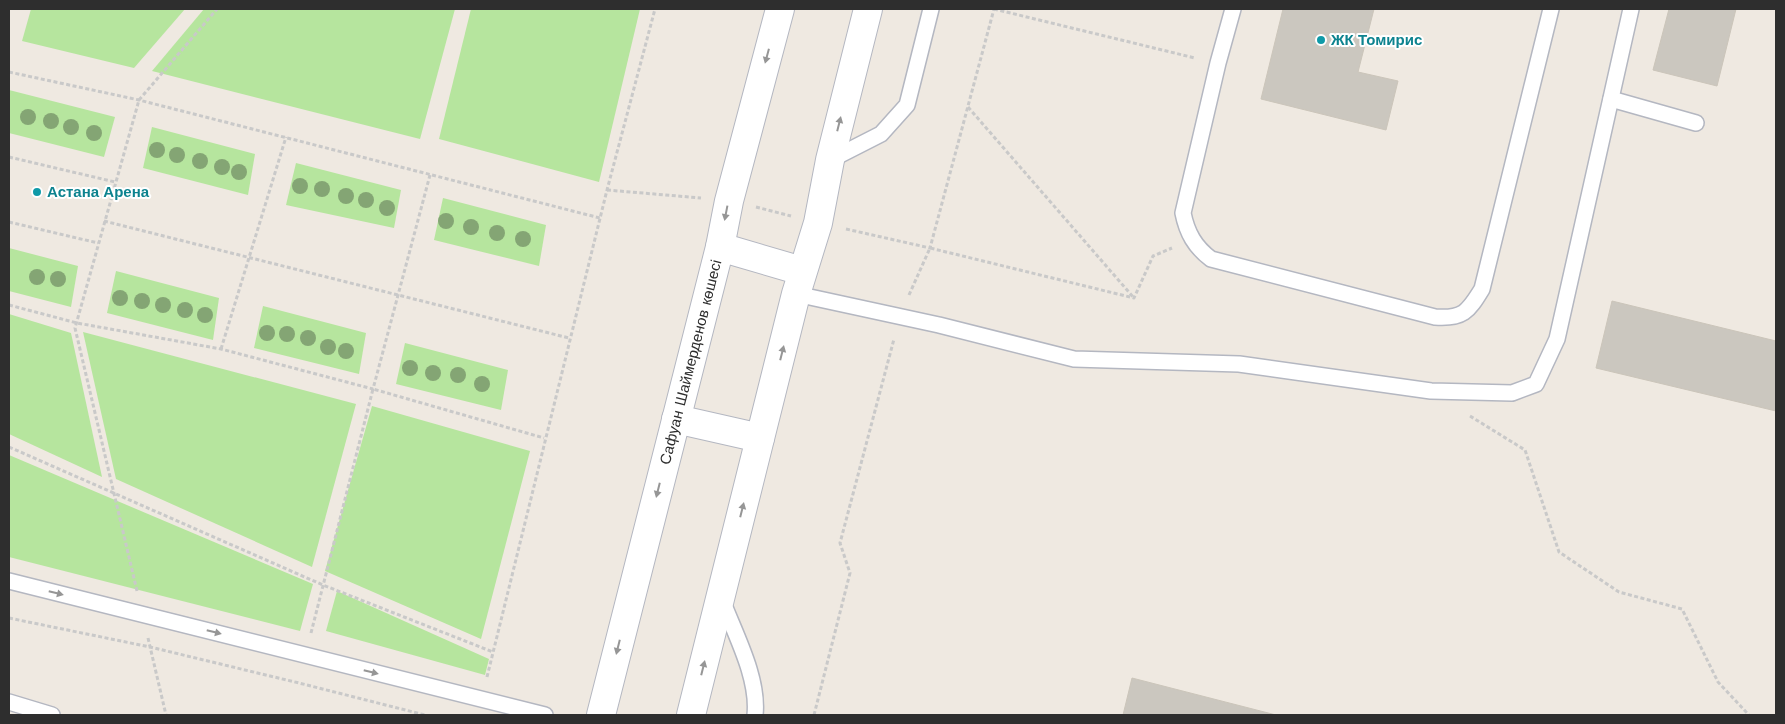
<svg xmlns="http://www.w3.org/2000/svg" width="1785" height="724" font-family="'Work Sans',sans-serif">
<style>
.green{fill:#b6e59e}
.building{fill:#cbc7bf;stroke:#cbc5ba}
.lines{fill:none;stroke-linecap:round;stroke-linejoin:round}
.lane-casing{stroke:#b4b7c1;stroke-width:18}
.secondary-casing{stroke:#b4b7c1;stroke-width:30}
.path{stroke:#c9c9c9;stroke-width:3;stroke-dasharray:4 2.5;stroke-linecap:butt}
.lane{stroke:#fff;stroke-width:15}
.secondary{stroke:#fff;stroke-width:28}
.tree{fill:#84a574}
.oneway{fill:#969696}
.culture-dot{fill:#0f9aa8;stroke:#fff;stroke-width:2}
.labels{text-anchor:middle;stroke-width:4;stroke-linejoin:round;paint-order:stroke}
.culture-label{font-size:15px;font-weight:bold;fill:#0d838f;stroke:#fff;text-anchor:start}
.street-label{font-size:15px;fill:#2e2e2e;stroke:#fff}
</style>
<rect width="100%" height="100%" fill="#efe9e1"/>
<g class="green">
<path d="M31 9H185L134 68 22 41Z"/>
<path d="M204 9H455L420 139 152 71Z"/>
<path d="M471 9H640L599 182 439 139Z"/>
<path d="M9 90 115 117 104 157 9 133Z"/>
<path d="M152 127 255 154 248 195 143 168Z"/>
<path d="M296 163 401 190 394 228 286 205Z"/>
<path d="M443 198 546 225 539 266 434 240Z"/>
<path d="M9 248 78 266 71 307 9 291Z"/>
<path d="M116 271 219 298 213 340 107 313Z"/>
<path d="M263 306 366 333 359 374 254 348Z"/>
<path d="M9 314 71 333 102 477 9 434Z"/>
<path d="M83 332 356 404 312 567 116 479Z"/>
<path d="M405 343 508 370 501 410 396 384Z"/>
<path d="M372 406 530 451 481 639 325 571Z"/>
<path d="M9 455 313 584 300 631 9 557Z"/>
<path d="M337 591 489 659 485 675 326 631Z"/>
</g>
<g class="building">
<path d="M1283 9H1374L1358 72 1398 81 1386 130 1261 99Z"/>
<path d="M1669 9H1736L1717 86 1653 70Z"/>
<path d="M1612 301 1776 341V411L1596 368Z"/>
<path d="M1132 678 1276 715H1123Z"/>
</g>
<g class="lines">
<defs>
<g id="lane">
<path d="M1233 9 1218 63 1183 213C1187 233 1195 247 1211 259L1435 317C1463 319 1468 312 1482 289L1551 9"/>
<path d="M1611 99 1696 123"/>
<path d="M830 160 881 134 907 105 931 9"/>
<path d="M796 294 939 325 1074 359 1239 364 1431 391 1512 393 1536 384 1557 339 1631 9"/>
<path d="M9 581 545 715"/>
<path d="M722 600C735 634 759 678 755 715"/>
<path d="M9 702 52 715"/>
</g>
<g id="secondary">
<path d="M720 247 802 271"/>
<path d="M676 419 760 438"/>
<path id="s1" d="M601 715 720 247 729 201 780 9"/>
<path d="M691 715 796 294 818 223 830 160 868 9"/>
</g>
</defs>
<use href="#lane" class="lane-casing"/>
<use href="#secondary" class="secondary-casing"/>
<g class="path">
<path d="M994 9 1195 58"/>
<path d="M9 72 139 100 600 218"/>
<path d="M968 107 1134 298"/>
<path d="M9 157 115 182"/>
<path d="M607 190 701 198"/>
<path d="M756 207 791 216"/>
<path d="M104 221 569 338"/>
<path d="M9 222 98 243"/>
<path d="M846 229 930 248 994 9"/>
<path d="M909 295 930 248 1134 298 1153 256 1172 248"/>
<path d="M9 305 77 323 221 349 373 389 430 175"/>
<path d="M221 349 286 137"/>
<path d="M1470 416 1525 450 1559 552 1619 592 1682 609 1718 682 1749 715"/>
<path d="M9 447 323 585 493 652"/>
<path d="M137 591 75 328 139 100 217 9"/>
<path d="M9 618 150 647 299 683 425 715"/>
<path d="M311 633 373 389 544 438"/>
<path d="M148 638 166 715"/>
<path d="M487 677 607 190 655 9"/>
<path d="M814 715 850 573 840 543 894 339"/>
</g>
<use href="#lane" class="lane"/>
<use href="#secondary" class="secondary"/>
</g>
<g class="tree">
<circle cx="28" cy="117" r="8"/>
<circle cx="51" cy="121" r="8"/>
<circle cx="71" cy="127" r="8"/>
<circle cx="94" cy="133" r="8"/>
<circle cx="157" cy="150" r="8"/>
<circle cx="177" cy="155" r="8"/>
<circle cx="200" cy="161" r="8"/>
<circle cx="222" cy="167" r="8"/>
<circle cx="239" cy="172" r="8"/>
<circle cx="300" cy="186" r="8"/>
<circle cx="322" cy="189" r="8"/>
<circle cx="346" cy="196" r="8"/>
<circle cx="366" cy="200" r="8"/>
<circle cx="387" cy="208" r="8"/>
<circle cx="446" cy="221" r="8"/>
<circle cx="471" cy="227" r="8"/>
<circle cx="497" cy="233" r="8"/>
<circle cx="523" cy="239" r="8"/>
<circle cx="37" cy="277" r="8"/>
<circle cx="58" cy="279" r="8"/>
<circle cx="120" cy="298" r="8"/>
<circle cx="142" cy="301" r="8"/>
<circle cx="163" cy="305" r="8"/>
<circle cx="185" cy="310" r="8"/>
<circle cx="205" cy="315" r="8"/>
<circle cx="267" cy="333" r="8"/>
<circle cx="287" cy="334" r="8"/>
<circle cx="308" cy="338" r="8"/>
<circle cx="328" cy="347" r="8"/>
<circle cx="346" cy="351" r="8"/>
<circle cx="410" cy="368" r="8"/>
<circle cx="433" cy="373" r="8"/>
<circle cx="458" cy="375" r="8"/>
<circle cx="482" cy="384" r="8"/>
</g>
<defs><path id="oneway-solid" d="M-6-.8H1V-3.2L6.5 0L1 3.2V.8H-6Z" transform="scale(1.25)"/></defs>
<g class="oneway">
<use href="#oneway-solid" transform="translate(767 56) rotate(105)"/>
<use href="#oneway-solid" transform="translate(839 124) rotate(-76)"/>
<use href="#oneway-solid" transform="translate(726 213) rotate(101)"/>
<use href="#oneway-solid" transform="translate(782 353) rotate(-76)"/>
<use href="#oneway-solid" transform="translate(658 490) rotate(104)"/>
<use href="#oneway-solid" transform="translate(742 510) rotate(-76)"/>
<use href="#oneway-solid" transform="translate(56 593) rotate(14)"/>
<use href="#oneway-solid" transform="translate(214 632) rotate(14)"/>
<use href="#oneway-solid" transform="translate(618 647) rotate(104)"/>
<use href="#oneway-solid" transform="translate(703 668) rotate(-76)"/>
<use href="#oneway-solid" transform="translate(371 672) rotate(14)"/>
</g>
<g class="culture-dot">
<circle cx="1321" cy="40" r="5"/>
<circle cx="37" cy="192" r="5"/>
</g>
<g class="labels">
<g class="culture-label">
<text x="1331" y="45">ЖК Томирис</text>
<text x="47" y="197">Астана Арена</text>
</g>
<g class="street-label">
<text dy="5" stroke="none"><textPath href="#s1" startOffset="364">Сафуан Шаймерденов көшесі</textPath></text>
</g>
</g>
<rect width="1785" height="724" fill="none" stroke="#2e2e2e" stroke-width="20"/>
</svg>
